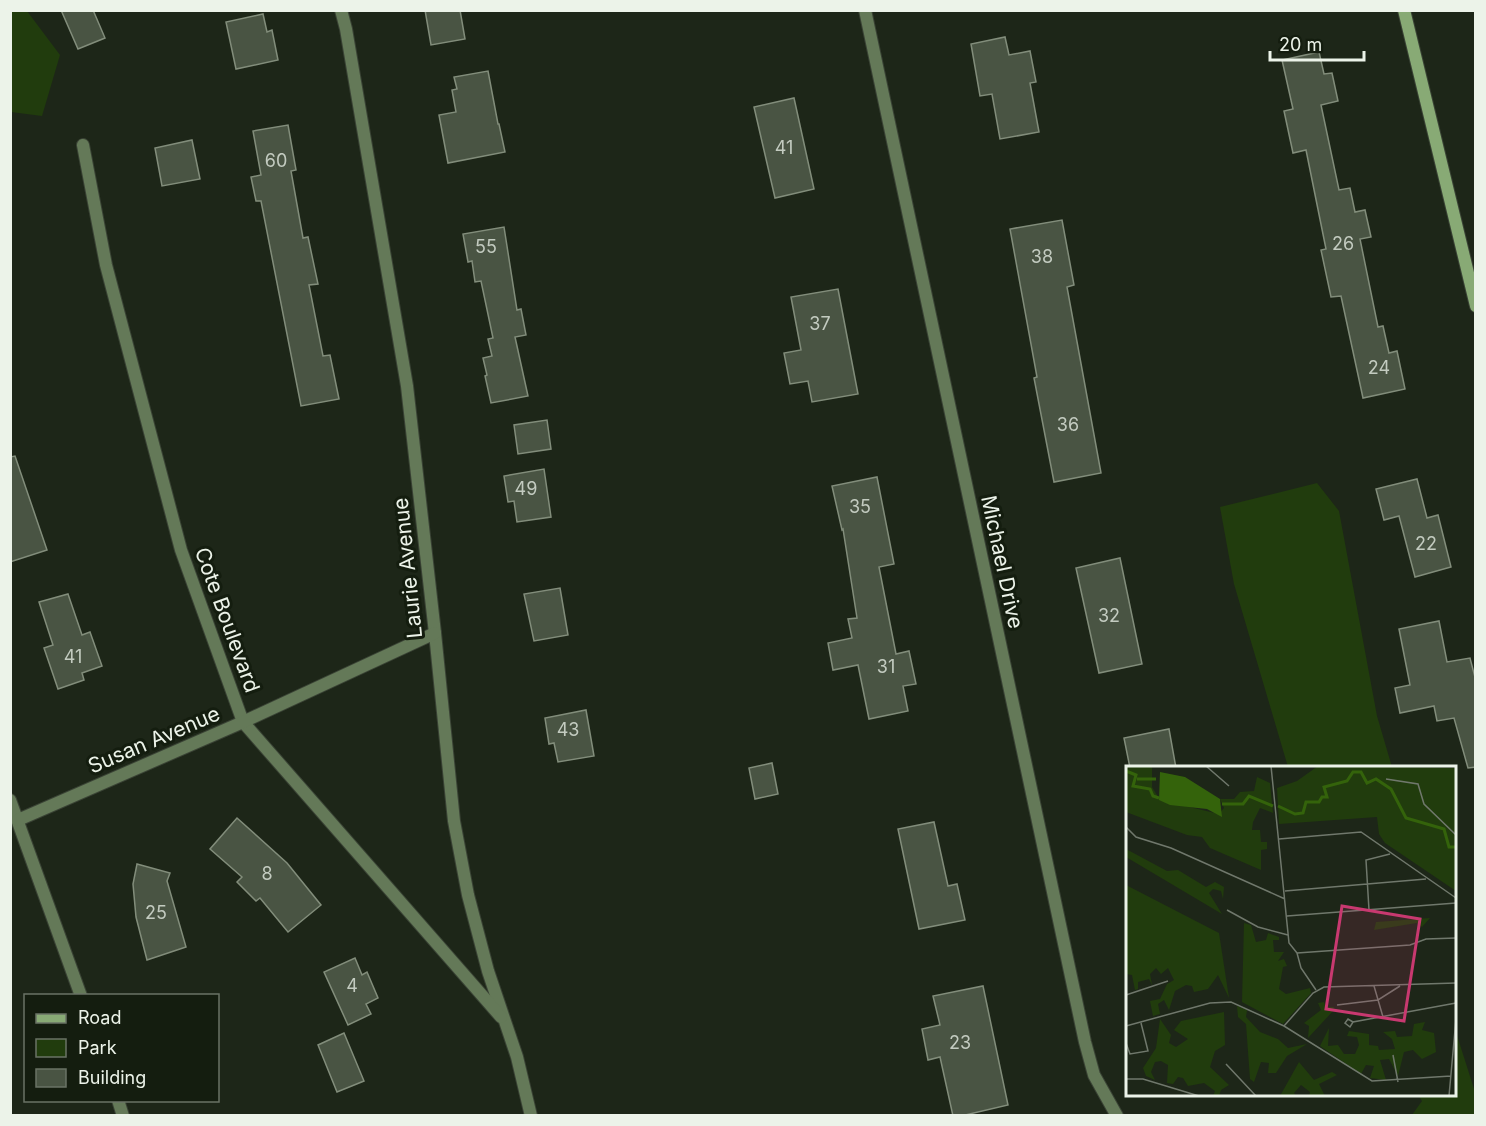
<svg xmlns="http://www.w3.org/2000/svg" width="1486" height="1126" font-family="Inter,sans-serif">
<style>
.green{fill:#213c0d}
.building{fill:#495443;stroke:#828d7b;stroke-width:1.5}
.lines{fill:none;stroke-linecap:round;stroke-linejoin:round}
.street-casing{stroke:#3a4335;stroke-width:14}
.secondary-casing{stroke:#3a4335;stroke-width:14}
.street{stroke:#647958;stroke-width:12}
.secondary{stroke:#88aa75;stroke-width:12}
.labels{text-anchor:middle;stroke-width:6;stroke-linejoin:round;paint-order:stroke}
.number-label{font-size:18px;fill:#c3cbc0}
.street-label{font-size:21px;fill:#ecf3e9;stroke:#141d0f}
.inset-river{fill:none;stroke:#34630b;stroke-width:3}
.inset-road{fill:none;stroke:#70786c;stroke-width:1.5}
.view{fill:#c83970;fill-opacity:0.15;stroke:#c83970;stroke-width:3}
.inset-edge{fill:none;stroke:#ecf3e9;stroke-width:3}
</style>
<rect width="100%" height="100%" fill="#1d2618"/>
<g class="green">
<path d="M11 10 27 11 60 55 42 116 11 112Z"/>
<path d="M1317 483 1339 511 1377 716 1392 767H1288L1234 584 1220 507Z"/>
<path d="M1455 1029 1475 1092V1115H1412L1422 1101 1418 1095 1454 1094Z"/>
</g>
<g class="building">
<path d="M61 10H93L105 38 78 49Z"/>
<path d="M425 10H460L465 39 431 45Z"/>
<path d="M263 14 267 32 272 30 278 60 236 69 226 22Z"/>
<path d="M1005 37 1009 55 1030 51 1036 82 1030 83 1039 132 1000 139 992 94 980 96 971 44Z"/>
<path d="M1319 52 1324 74 1332 73 1338 101 1321 105 1339 190 1350 188 1355 212 1365 210 1371 237 1360 239 1378 327 1383 326 1389 353 1397 351 1405 389 1363 398 1341 296 1331 297 1321 250 1326 249 1306 150 1293 153 1284 111 1293 109 1282 60Z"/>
<path d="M488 71 498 124H499L505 152 448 163 439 115 456 112 452 90 457 89 454 77Z"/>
<path d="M794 98 814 189 775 198 754 107Z"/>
<path d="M288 125 296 170 291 171 303 238 308 237 318 284 309 285 323 356 330 355 339 399 301 406 261 201H256L251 177 261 175 253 131Z"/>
<path d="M192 140 200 179 162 186 155 148Z"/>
<path d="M1062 220 1074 285 1067 287 1101 473 1054 482 1034 378 1037 377 1010 229Z"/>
<path d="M504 227 517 310 521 309 526 335 515 337 528 396 491 403 485 376 487 375 483 358 492 356 488 339 493 338 481 281 475 282 472 261 468 262 463 234Z"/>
<path d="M838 289 858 394 812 402 808 381 790 384 784 353 801 350 791 297Z"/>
<path d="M547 420 551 449 518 454 514 425Z"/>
<path d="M15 456 47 550 10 562V457Z"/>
<path d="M544 469 551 517 517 522 514 501 508 502 504 476Z"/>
<path d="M877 477 894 564 879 567 896 654 909 651 916 684 903 686 908 711 869 719 858 665 833 670 828 643 852 638 848 619 857 618 843 529 842 530 832 486Z"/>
<path d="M1417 479 1427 518 1438 515 1451 567 1415 577 1399 516 1384 520 1376 489Z"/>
<path d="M1120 558 1142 664 1099 673 1076 568Z"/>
<path d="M560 588 568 635 534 641 524 594Z"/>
<path d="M68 594 82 635 90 632 102 666 82 673 84 680 58 689 44 648 53 645 39 602Z"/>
<path d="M1439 621 1447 662 1470 658 1476 681V767L1468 768 1454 718 1437 721 1434 706 1400 713 1395 688 1410 685 1399 629Z"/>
<path d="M586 710 594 756 558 762 554 743 549 744 545 718Z"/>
<path d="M1169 729 1176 768H1130L1124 738Z"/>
<path d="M772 763 778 794 755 799 749 768Z"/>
<path d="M237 818 287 863 321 905 288 932 260 898 256 901 237 882 242 877 210 849Z"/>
<path d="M934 822 948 886 957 884 965 920 919 929 898 829Z"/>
<path d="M137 864 170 873 167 881 186 947 147 960 136 917 133 884Z"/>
<path d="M355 958 362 975 367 972 378 998 366 1004 371 1014 348 1025 324 972Z"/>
<path d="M983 986 1008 1105 961 1116H953L940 1057 928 1060 922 1029 940 1025 933 996Z"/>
<path d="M344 1033 364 1081 337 1092 318 1045Z"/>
</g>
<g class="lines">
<defs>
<g id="street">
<path d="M341 10 346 29 407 386 435 633 454 821 468 895 488 971 517 1057 531 1116"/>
<path d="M865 10 1085 1042 1094 1075 1117 1116"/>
<path d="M83 145 106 265 181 550 243 722 501 1017"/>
<path d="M10 800 81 996"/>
<path d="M18 820 243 722 435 633"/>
<path d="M118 1100 123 1116"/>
</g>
<path id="secondary" d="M1404 10 1476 306"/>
</defs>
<use href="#street" class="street-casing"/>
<use href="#secondary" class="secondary-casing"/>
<use href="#street" class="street"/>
<use href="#secondary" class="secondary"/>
</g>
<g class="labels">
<g class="number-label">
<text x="784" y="154">41</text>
<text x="276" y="167">60</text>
<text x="1343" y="250">26</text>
<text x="486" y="253">55</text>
<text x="1042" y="263">38</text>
<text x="820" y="330">37</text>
<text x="1379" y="374">24</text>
<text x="1068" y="431">36</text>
<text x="526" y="495">49</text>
<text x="860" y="513">35</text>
<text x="1426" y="550">22</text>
<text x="1109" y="622">32</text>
<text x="73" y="663">41</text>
<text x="886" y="673">31</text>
<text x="568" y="736">43</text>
<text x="267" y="880">8</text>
<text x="156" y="919">25</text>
<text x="352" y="992">4</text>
<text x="960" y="1049">23</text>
</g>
<g class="street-label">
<text transform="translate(1002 562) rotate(78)" y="7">Michael Drive</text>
<text transform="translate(408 568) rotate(-96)" y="7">Laurie Avenue</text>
<text transform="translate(227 620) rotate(70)" y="7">Cote Boulevard</text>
<text transform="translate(154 740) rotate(-23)" y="7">Susan Avenue</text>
</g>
</g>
<g transform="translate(1126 766)">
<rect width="330" height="330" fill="#1d2618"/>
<path d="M0 0H26V21L34 34 93 48 98 42 94 33H108L114 26 128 25 131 11 144 17 147 47 134 42 127 56 126 64H134L135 76H141V83L135 84V104L84 82 76 71 61 69 0 46ZM192 0 330 2V125L259 77 253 68 251 51 153 58 151 22 171 15ZM0 83 41 105 52 104 80 121 89 116 98 121 97 133 95 125 87 123 83 127 96 148 0 91ZM0 119 93 167 103 232 92 209 82 223 68 226 66 220 60 219 49 225 43 244 38 234 32 238 34 248 27 250 24 235 34 233 41 218 48 214 42 202 35 208 30 202 24 208 26 219 23 213 12 216V223L9 224 6 209 0 208ZM304 152 296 161 291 157 248 164 250 156ZM118 157 125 159 130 176 140 174 142 167 153 171V174H147L148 186H158L152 195 158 193 161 200 157 201 153 223 160 228 184 222 185 227 157 258 116 236ZM198 236 200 241H208L207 245 182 272 183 260 178 257 195 244 192 237ZM111 240 121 244 120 251 134 266 152 273 162 282 181 278 161 290 150 307H142L143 297 135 296 128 316 124 313 120 258 112 251ZM98 246 99 279 89 285 84 301 103 319 95 324 93 330H87L89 325 78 317 62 320 57 312 52 311 47 318 41 317 42 299 35 295 29 296 25 306 29 314 20 310 17 302 30 282 34 253 45 269 43 277 50 281 62 273 48 264 55 255ZM299 256 296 264 308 267 310 286 296 293 287 284 278 286 272 310 263 293 254 294 260 314 244 312 248 300 240 299 235 308 194 280 203 262 202 280 212 279 218 288H229L233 279 231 271 221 270 223 265 243 268V279L252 280 253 284 269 283 266 273 257 266 269 265 271 271 286 270 288 258ZM173 296 188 314 206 306 211 309 193 318 199 330H183L184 326 175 319 168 327 170 330H154Z" fill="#213c0d"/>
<path d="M34 6 59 11 94 33 96 51 81 43 44 39 33 34Z" fill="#34630b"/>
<path class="inset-river" d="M0 5 10 9 7 20 24 23 27 30 33 32M11 13H30M96 38H117L123 30 147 40M152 40 169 48 177 47 180 36H193L196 31H201L198 21 221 15 227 6H235L241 17 250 13 265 23 280 52 318 63 323 81H330"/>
<path class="inset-road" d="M80 0 103 20M145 0 163 177 171 187M260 13 292 18 298 38 330 69M0 61 10 71 45 82 159 133M153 73 235 66 330 132M159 125 300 113M101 144 132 161 162 169M243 144 240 94 264 88M161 150 330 137M171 187 284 179 300 173 330 172M171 187 175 202 190 224M248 220 257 251M0 229 42 215M211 239 252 234 274 220M227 256 222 253 219 257 224 261 227 256 330 237M0 260 84 237 105 236 158 260 246 315 325 310M158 260 187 227 198 221 330 217M0 277 4 288 22 285 15 257M267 289 272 316M100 298 130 330M0 313H17L73 330M323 330 330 253"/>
<path class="view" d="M216 140 294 153 278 255 200 243Z"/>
<rect width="330" height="330" class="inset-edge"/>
</g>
<rect width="1486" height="1126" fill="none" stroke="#ecf3e9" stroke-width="24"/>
<rect x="24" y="994" width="195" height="108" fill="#141d0f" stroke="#6a7366" stroke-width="1.5"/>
<rect x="36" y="1014" width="30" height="9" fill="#88aa75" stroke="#6a7366" stroke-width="1.5"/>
<text x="78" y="1024" font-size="18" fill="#ecf3e9">Road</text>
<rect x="36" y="1039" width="30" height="18" fill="#213c0d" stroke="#6a7366" stroke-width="1.5"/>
<text x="78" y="1054" font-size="18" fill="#ecf3e9">Park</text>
<rect x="36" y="1069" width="30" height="18" fill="#495443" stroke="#6a7366" stroke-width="1.5"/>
<text x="78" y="1084" font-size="18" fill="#ecf3e9">Building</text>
<path d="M1270 51v9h94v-9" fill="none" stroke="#ecf3e9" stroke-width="3"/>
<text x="1279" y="51" font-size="18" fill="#ecf3e9" stroke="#141d0f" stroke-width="4.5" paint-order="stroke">20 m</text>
</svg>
